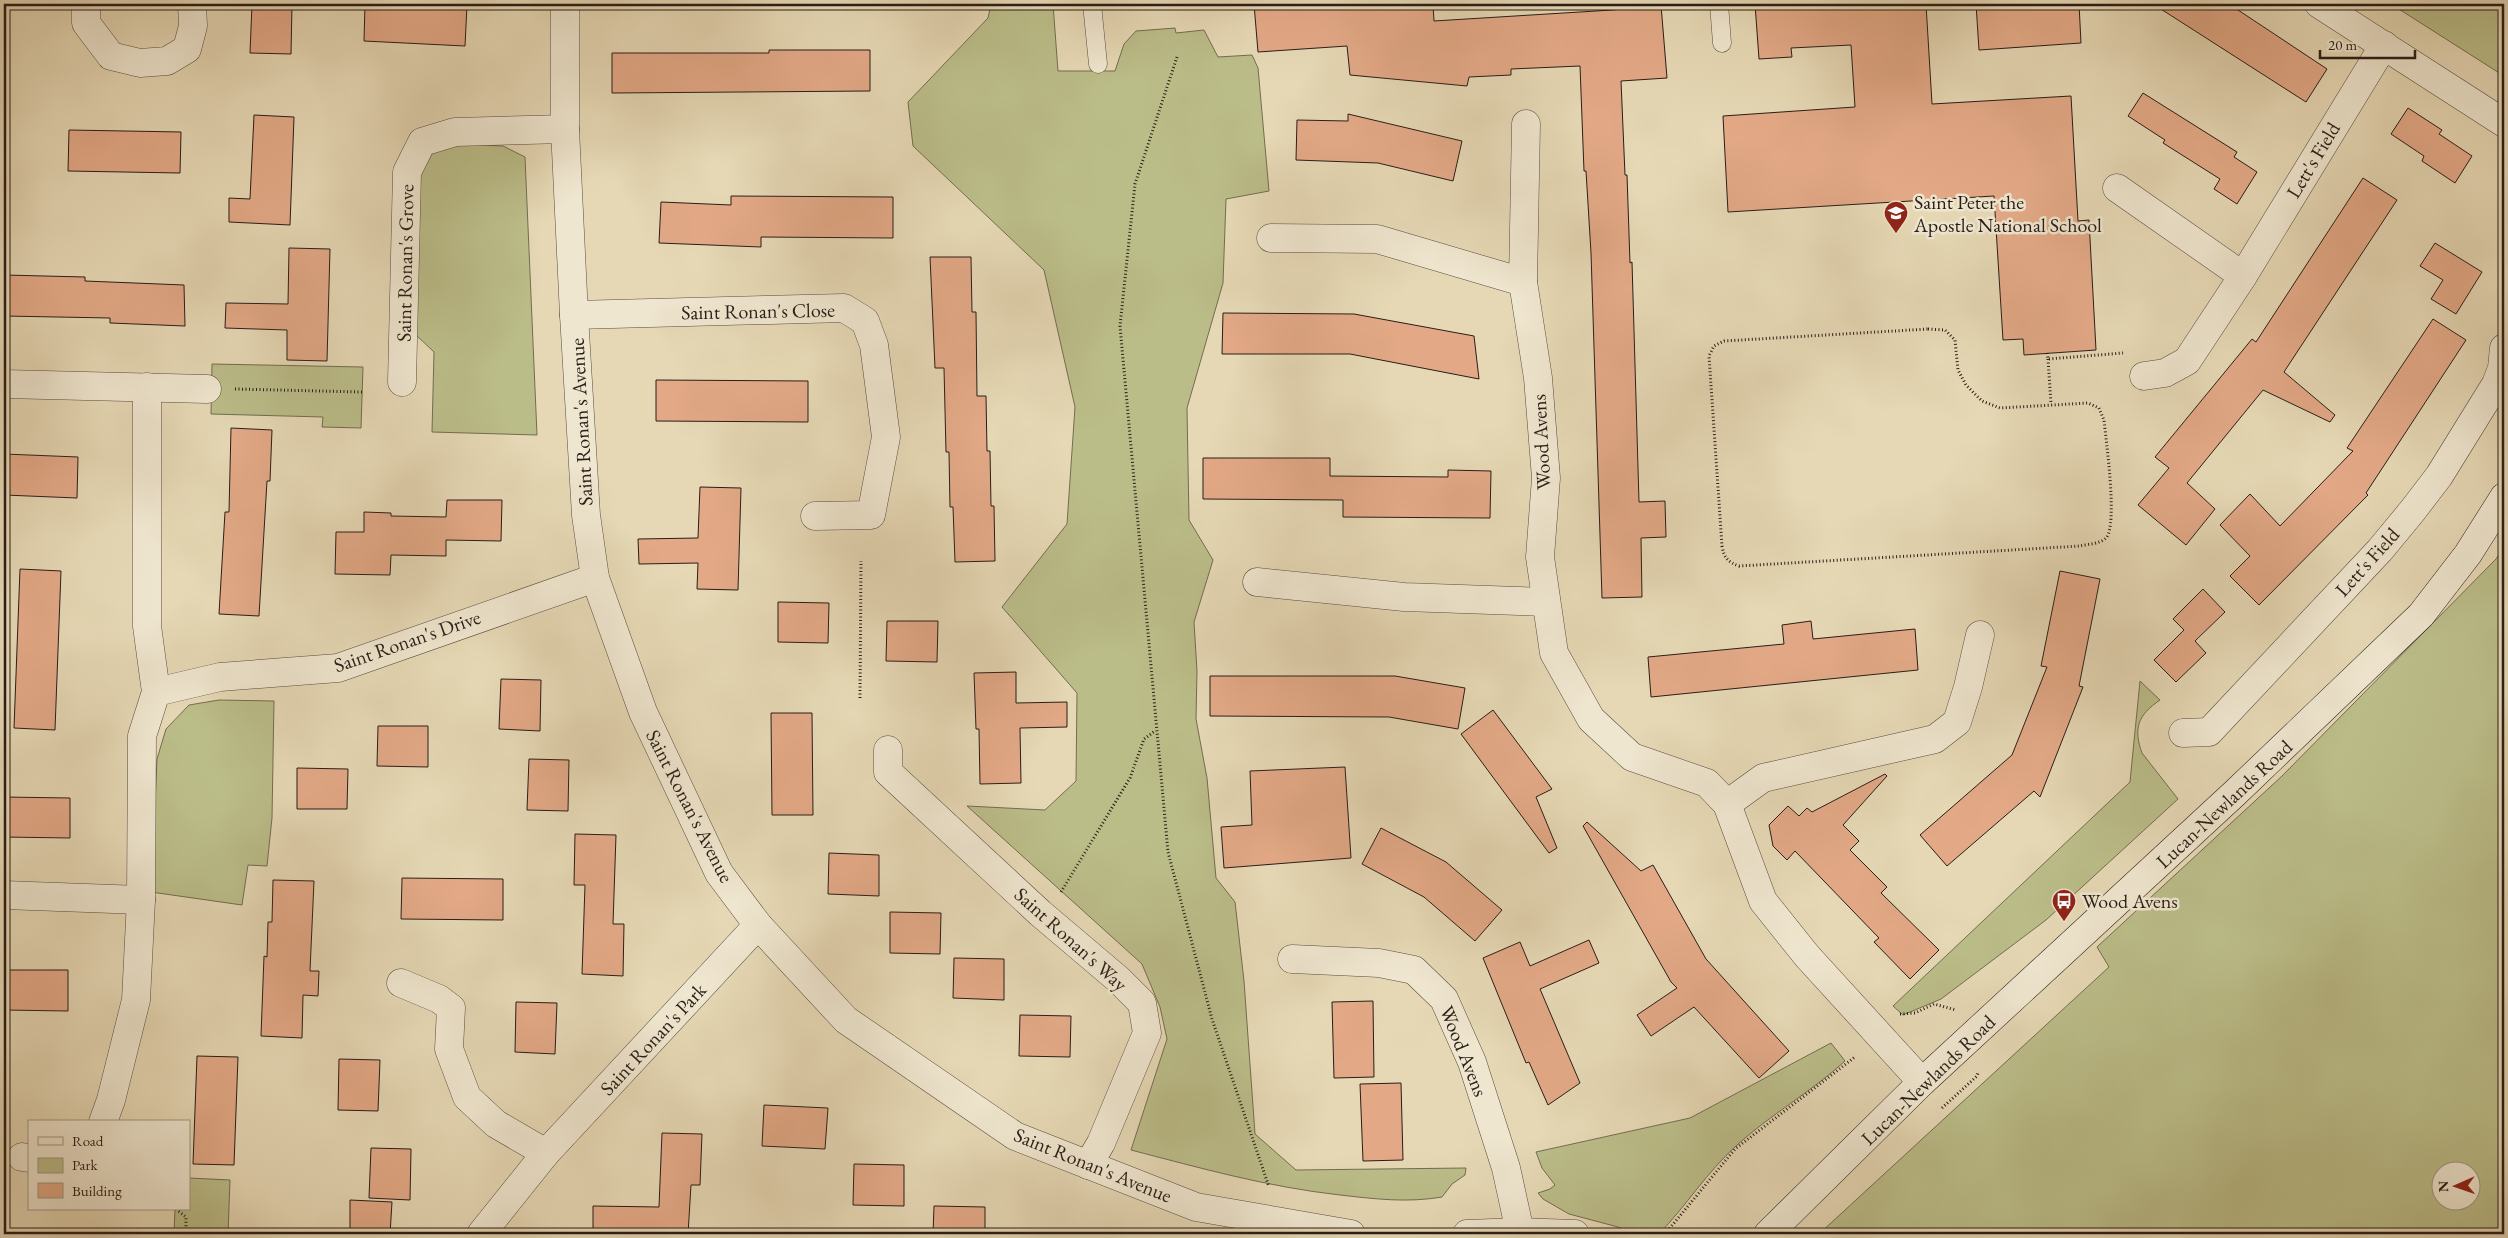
<svg xmlns="http://www.w3.org/2000/svg" width="2508" height="1238" font-family="'EB Garamond',serif">
<style>
.green{fill:#bbbd89;stroke:#726d50;fill-rule:evenodd}
.building{fill:#e3a987;stroke:#291d17}
.lines{fill:none;stroke-linecap:round;stroke-linejoin:round}
.lane-casing{stroke:#584c3e;stroke-width:19}
.street-casing{stroke:#584c3e;stroke-width:29}
.secondary-casing{stroke:#291d17;stroke-width:29}
.path{stroke:#291d17;stroke-width:3;stroke-dasharray:1 2.5;stroke-linecap:butt}
.lane{stroke:#efe6cf;stroke-width:18}
.street{stroke:#efe6cf;stroke-width:28}
.secondary{stroke:#efe6cf;stroke-width:28}
.labels{text-anchor:middle;stroke-width:5;stroke-linejoin:round;paint-order:stroke}
.street-label{font-size:20px;fill:#291d17;stroke:#efe6cf}
.poi-label{font-size:20px;fill:#291d17;stroke:#efe6cf;text-anchor:start}
</style>
<rect width="100%" height="100%" fill="#e6d8b5"/>
<filter id="stains"><feTurbulence type="fractalNoise" baseFrequency=".004" numOctaves="4"/><feColorMatrix values="0 0 0 0 .2 0 0 0 0 .09 0 0 0 0 .02 0 0 0 .5 -.17"/></filter>
<radialGradient id="worn" r=".72"><stop offset=".6" stop-color="#630" stop-opacity="0"/><stop offset="1" stop-color="#630" stop-opacity=".3"/></radialGradient>
<g class="green">
<path d="M991 4H1053L1058 71H1115L1124 44 1136 31 1175 28 1176 33 1204 30 1218 57 1252 55 1258 68 1269 191 1226 199 1223 283 1187 408 1189 520 1213 560 1194 622 1197 671 1196 719 1207 778 1216 878 1235 902 1244 981 1255 1134 1296 1170 1466 1168 1465 1175 1452 1184 1442 1197C1407 1203 1375 1199 1340 1195 1268 1187 1200 1168 1131 1150L1167 1039 1160 1007 1142 964 967 806 1045 810 1076 781 1077 693 1002 607 1067 524 1075 407 1044 270 913 146 908 102 988 18Z"/>
<path d="M2391 4H2504V76Z"/>
<path d="M456 144 503 146 525 157 537 435 432 432 434 352 414 333 417 182 431 155 442 147Z"/>
<path d="M212 364 363 367 361 428 322 427 323 417 211 414Z"/>
<path d="M2504 547V1234H1819L2109 967 2097 947 2282 776 2496 559ZM2440 1170H2470V1200H2440Z"/>
<path d="M2140 681 2160 700C2138 715 2133 728 2142 753L2178 799 2046 920 1941 999 1903 1015 1893 1006 2130 782Z"/>
<path d="M219 700 274 701 272 818 267 866 248 865 242 905 151 892 157 759 166 729 189 705Z"/>
<path d="M1831 1043 1845 1061C1811 1092 1770 1115 1737 1145 1707 1172 1686 1206 1659 1234H1634L1618 1227 1569 1214 1543 1199 1538 1193 1550 1189 1555 1185 1542 1168 1536 1152 1690 1118Z"/>
<path d="M189 1178 230 1180 228 1234H174L175 1209H189Z"/>
</g>
<g class="building">
<path d="M252 4H292L291 54 250 53Z"/>
<path d="M365 4 467 5 465 46 364 41Z"/>
<path d="M1254 4H1433L1434 21 1612 10 1661 5 1667 78 1621 81 1625 175H1627L1630 263 1632 262 1639 502 1665 501 1666 537 1641 538 1642 597 1602 598 1591 253 1586 171H1584L1580 66 1511 69V75L1469 77 1467 86 1350 75 1347 46 1258 52Z"/>
<path d="M1755 4H1926L1932 104 2071 96 2078 221 2089 220 2096 350 2024 355 2023 339 2003 340 1994 196 1728 212 1723 116 1855 107 1851 45 1791 48 1792 57 1759 59Z"/>
<path d="M1976 4H2079L2081 43 1979 50Z"/>
<path d="M2153 4H2229L2327 69 2306 102Z"/>
<path d="M769 50H870V91L612 93V53H769Z"/>
<path d="M2143 93 2237 152 2234 157 2257 172 2237 204 2214 189 2220 179 2163 143 2165 140 2128 116Z"/>
<path d="M2408 108 2442 130 2439 134 2472 156 2455 183 2422 161 2424 156 2391 134Z"/>
<path d="M1348 114 1462 141 1453 181 1378 163 1296 160 1297 120 1348 121Z"/>
<path d="M254 115 294 117 290 225 229 222V198L250 199Z"/>
<path d="M69 130 181 132 180 173 68 171Z"/>
<path d="M2363 178 2397 200 2284 372 2335 415 2330 422 2263 390 2187 483 2215 509 2186 545 2138 505 2169 468 2155 457 2252 339 2256 342Z"/>
<path d="M731 196 893 197V238L761 237V247L659 243 661 202 731 205Z"/>
<path d="M2435 243 2482 272 2456 314 2431 299 2443 280 2420 266Z"/>
<path d="M289 248 330 249 327 361 287 360V330L225 328 226 303 288 304Z"/>
<path d="M930 257H971L972 312H976L977 396H986L987 451H990L991 506H994L995 561 955 562 953 507H950L949 452H946L944 368H935Z"/>
<path d="M4 275 85 277V281L184 285 185 326 110 323V318L4 316Z"/>
<path d="M1223 313 1354 314 1474 336 1479 379 1350 354H1222Z"/>
<path d="M2433 319 2466 340 2366 493 2368 495 2259 605 2230 576 2250 556 2220 525 2250 494 2280 526 2353 451 2347 448Z"/>
<path d="M656 380 808 381V422L656 421Z"/>
<path d="M231 428 272 430 270 481H267L259 616 219 614 225 512H229Z"/>
<path d="M4 454 78 457 77 498 4 495Z"/>
<path d="M1203 458H1330V476L1448 477V470L1491 471 1490 518 1343 517V500L1203 499Z"/>
<path d="M700 487 741 488 738 590 697 589 698 563 639 564 638 539 698 538Z"/>
<path d="M447 500H502L501 541 446 540V556L391 555 390 575 335 574 336 532H364V512L391 513V516L446 517Z"/>
<path d="M20 569 61 571 55 730 14 728Z"/>
<path d="M2060 571 2100 579 2079 686 2083 687 2040 797 2034 791 1947 866 1920 835 2012 755 2047 667 2041 666Z"/>
<path d="M2203 589 2225 612 2195 641 2206 653 2176 682 2154 660 2184 630 2173 619Z"/>
<path d="M778 602 829 603 828 643 778 642Z"/>
<path d="M887 621H938L937 662 886 661Z"/>
<path d="M1811 621 1813 639 1915 629 1918 670 1651 697 1648 657 1784 644 1782 625Z"/>
<path d="M1016 672V703L1067 702V727L1020 728 1021 783 980 784 979 729H976L974 673Z"/>
<path d="M1210 676H1395L1465 688 1458 729 1389 717 1210 716Z"/>
<path d="M501 679 541 680 540 731 499 729Z"/>
<path d="M1493 710 1552 789 1536 797 1557 848 1549 853 1461 734Z"/>
<path d="M771 713H812L813 815H772Z"/>
<path d="M378 726H428V767L377 766Z"/>
<path d="M529 759 569 760 568 811 527 810Z"/>
<path d="M1345 767 1351 858 1224 868 1221 827 1252 825 1250 771Z"/>
<path d="M297 768 348 769 347 809H297Z"/>
<path d="M1885 774 1887 776 1843 825 1859 841 1850 850 1887 887 1881 893 1939 950 1910 979 1874 942 1879 938 1795 851 1787 860 1773 846 1769 825 1788 806 1799 816 1807 808 1812 812Z"/>
<path d="M4 797 70 798V838L4 837Z"/>
<path d="M1587 822 1641 871 1653 865 1706 959 1789 1051 1759 1078 1694 1007 1651 1036 1637 1015 1677 988 1671 982 1583 826Z"/>
<path d="M1381 828 1446 862 1502 910 1475 941 1424 897 1362 864Z"/>
<path d="M575 834 616 835 613 924H624L623 976 582 974 585 885H574Z"/>
<path d="M829 853 879 855V896L828 894Z"/>
<path d="M402 878 503 879V920L401 919Z"/>
<path d="M273 880 314 881 310 971H319L318 996 303 995 302 1038 261 1036 264 956 267 957 268 922H272Z"/>
<path d="M890 912 941 913 940 954 890 953Z"/>
<path d="M1589 940 1599 963 1540 989 1580 1083 1548 1105 1529 1062 1526 1063 1483 958 1520 942 1530 966Z"/>
<path d="M954 958 1004 959V1000L953 998Z"/>
<path d="M4 970H68V1011L4 1010Z"/>
<path d="M1373 1001 1374 1077 1334 1078 1332 1002Z"/>
<path d="M516 1002 557 1003 555 1054 515 1052Z"/>
<path d="M1020 1015 1071 1016 1070 1057 1019 1056Z"/>
<path d="M197 1056 238 1057 234 1165 193 1164Z"/>
<path d="M339 1059 380 1060 378 1111 338 1110Z"/>
<path d="M1401 1083 1403 1160 1363 1161 1360 1084Z"/>
<path d="M764 1105 828 1108 825 1149 762 1146Z"/>
<path d="M662 1133 702 1134 700 1185H691L688 1234H593V1206L659 1207Z"/>
<path d="M371 1148 411 1149 410 1200 369 1198Z"/>
<path d="M854 1164 904 1165V1206L853 1205Z"/>
<path d="M350 1200 392 1202 390 1234H350Z"/>
<path d="M934 1206 985 1207V1234H933Z"/>
</g>
<g class="lines">
<defs>
<g id="lane">
<path d="M1092 4 1098 64"/>
<path d="M1719 4 1722 43"/>
</g>
<g id="street">
<path d="M86 4V23L111 56 140 63 167 61 187 49 193 26 192 4"/>
<path d="M565 4V129L574 315 586 515 595 578 643 712 719 873 758 925 846 1020 1015 1136 1196 1207 1351 1234"/>
<path d="M2319 4 2504 123"/>
<path d="M1526 124 1523 282 1538 378 1546 478 1540 557 1554 653 1591 719 1632 757 1707 783 1727 804 1763 901 1807 956 1922 1082"/>
<path d="M2117 188 2243 276"/>
<path d="M1271 238 1377 239 1523 282"/>
<path d="M574 315 844 308 865 321 874 345 886 437 871 515 815 516"/>
<path d="M2144 376 2165 373 2187 361 2243 276 2384 45"/>
<path d="M402 382 407 172 422 142 455 132 565 129"/>
<path d="M4 384 207 389"/>
<path d="M1257 582 1404 597 1546 602"/>
<path d="M156 692 220 677 338 668 595 578"/>
<path d="M2183 733 2209 732 2380 550 2413 510 2439 476 2496 384 2502 368 2504 348"/>
<path d="M888 750V772L1040 913 1119 980 1142 1003 1147 1033 1101 1143 1088 1165"/>
<path d="M1727 804 1763 778 1935 739 1957 722 1968 687 1980 635"/>
<path d="M4 895 141 900"/>
<path d="M1292 959 1379 963 1414 970 1444 999 1472 1062 1506 1168 1520 1232"/>
<path d="M401 983 439 999 451 1008 449 1049 467 1097 496 1124 546 1153"/>
<path d="M103 1122 111 1100 136 1000 141 900 142 736 156 692 147 626V387"/>
<path d="M22 1157 29 1158"/>
<path d="M481 1234 546 1153 758 925"/>
<path d="M1467 1234 1520 1232 1575 1234"/>
</g>
<path id="secondary" d="M1768 1234 1922 1082 2235 793 2421 615 2468 554 2504 497"/>
</defs>
<use href="#lane" class="lane-casing"/>
<use href="#street" class="street-casing"/>
<use href="#secondary" class="secondary-casing"/>
<g class="path">
<path d="M1177 57 1135 184 1120 326 1168 852 1212 1019 1269 1187"/>
<path d="M1928 329 1945 330 1955 340 1958 370 1966 385 1982 401 2000 408 2088 403 2099 408 2104 420C2106 440 2118 525 2106 538 2100 544 2088 544 2080 546L1739 566C1728 562 1724 558 1722 546L1709 356 1714 346 1724 341Z"/>
<path d="M2047 353 2048 359 2123 353"/>
<path d="M2048 359 2051 404"/>
<path d="M235 389 362 392"/>
<path d="M860 698 861 561"/>
<path d="M1061 892 1130 778 1144 739 1155 731"/>
<path d="M1900 1014 1915 1013 1934 1004 1956 1010"/>
<path d="M1942 1108 1977 1076 1978 1073"/>
<path d="M176 1209 186 1217V1234"/>
<path d="M1665 1234 1735 1149 1855 1057"/>
</g>
<use href="#lane" class="lane"/>
<use href="#street" class="street"/>
<use href="#secondary" class="secondary"/>
</g>
<defs>
<symbol id="school-pin" viewBox="-11 -11 22 30"><path d="M0 17L-7.5 6A9.5 9.5 0 1 1 7.5 6Z" fill="#8f2418" stroke="#efe6cf"/><path d="M0-5L7-2L0 1L-7-2ZM-4 1L0 2.5L4 1V4Q0 6-4 4Z" fill="#fff"/></symbol>
<symbol id="bus-pin" viewBox="-11 -11 22 30"><path d="M0 17L-7.5 6A9.5 9.5 0 1 1 7.5 6Z" fill="#8f2418" stroke="#efe6cf"/><path d="M-5-6H5V4H4V6H2V4H-2V6H-4V4H-5ZM-3.5-4V0h7V-4ZM-3.5 1.2v1.5H-2V1.2ZM2 1.2v1.5H3.5V1.2Z" fill="#fff"/></symbol>
</defs>
<g fill-rule="evenodd">
<use href="#school-pin" x="1882" y="199" width="28" height="38"/>
<use href="#bus-pin" x="2050" y="887" width="28" height="38"/>
</g>
<g class="labels">
<g class="street-label">
<text transform="translate(2313 160) rotate(-59)" y="7">Lett's Field</text>
<text transform="translate(405 263) rotate(-89)" y="7">Saint Ronan's Grove</text>
<text transform="translate(758 311) rotate(-1)" y="7">Saint Ronan's Close</text>
<text transform="translate(581 422) rotate(-93)" y="7">Saint Ronan's Avenue</text>
<text transform="translate(1541 442) rotate(-93)" y="7">Wood Avens</text>
<text transform="translate(2367 562) rotate(-48)" y="7">Lett's Field</text>
<text transform="translate(407 641) rotate(-19)" y="7">Saint Ronan's Drive</text>
<text transform="translate(2224 804) rotate(-43)" y="7">Lucan-Newlands Road</text>
<text transform="translate(690 806) rotate(63)" y="7">Saint Ronan's Avenue</text>
<text transform="translate(1071 939) rotate(42)" y="7">Saint Ronan's Way</text>
<text transform="translate(653 1039) rotate(-47)" y="7">Saint Ronan's Park</text>
<text transform="translate(1464 1051) rotate(68)" y="7">Wood Avens</text>
<text transform="translate(1928 1080) rotate(-44)" y="7">Lucan-Newlands Road</text>
<text transform="translate(1093 1165) rotate(22)" y="7">Saint Ronan's Avenue</text>
</g>
<g class="poi-label">
<text x="1914" y="209">Saint Peter the<tspan x="1914" dy="23">Apostle National School</tspan></text>
<text x="2082" y="908">Wood Avens</text>
</g>
</g>
<rect width="2508" height="1238" fill="none" stroke="#e6d8b5" stroke-width="20"/>
<rect x="5" y="5" width="2498" height="1228" fill="none" stroke="#291d17" stroke-width="2.5"/>
<rect x="10" y="10" width="2488" height="1218" fill="none" stroke="#291d17"/>
<rect x="28" y="1120" width="162" height="90" fill="#efe6cf" stroke="#a09685"/>
<rect x="38" y="1137" width="25" height="8" fill="#efe6cf" stroke="#a09685"/>
<text x="72" y="1146" font-size="15" fill="#291d17">Road</text>
<rect x="38" y="1158" width="25" height="15" fill="#bbbd89" stroke="#a09685"/>
<text x="72" y="1170" font-size="15" fill="#291d17">Park</text>
<rect x="38" y="1183" width="25" height="15" fill="#e3a987" stroke="#a09685"/>
<text x="72" y="1196" font-size="15" fill="#291d17">Building</text>
<g transform="translate(2456 1186) rotate(268)"><circle r="24" fill="#efe6cf" stroke="#a09685"/>
<path d="M0-4L9 19L0 12L-9 19Z" fill="#8f2418"/>
<text y="-8" font-size="14" font-weight="bold" text-anchor="middle" fill="#291d17">N</text>
</g>
<path d="M2320 50v8h95v-8" fill="none" stroke="#291d17" stroke-width="2.5"/>
<text x="2328" y="50" font-size="15" fill="#291d17" stroke="#efe6cf" stroke-width="4" paint-order="stroke">20 m</text>
<rect width="100%" height="100%" filter="url(#stains)"/>
<rect width="100%" height="100%" fill="url(#worn)"/>
</svg>
